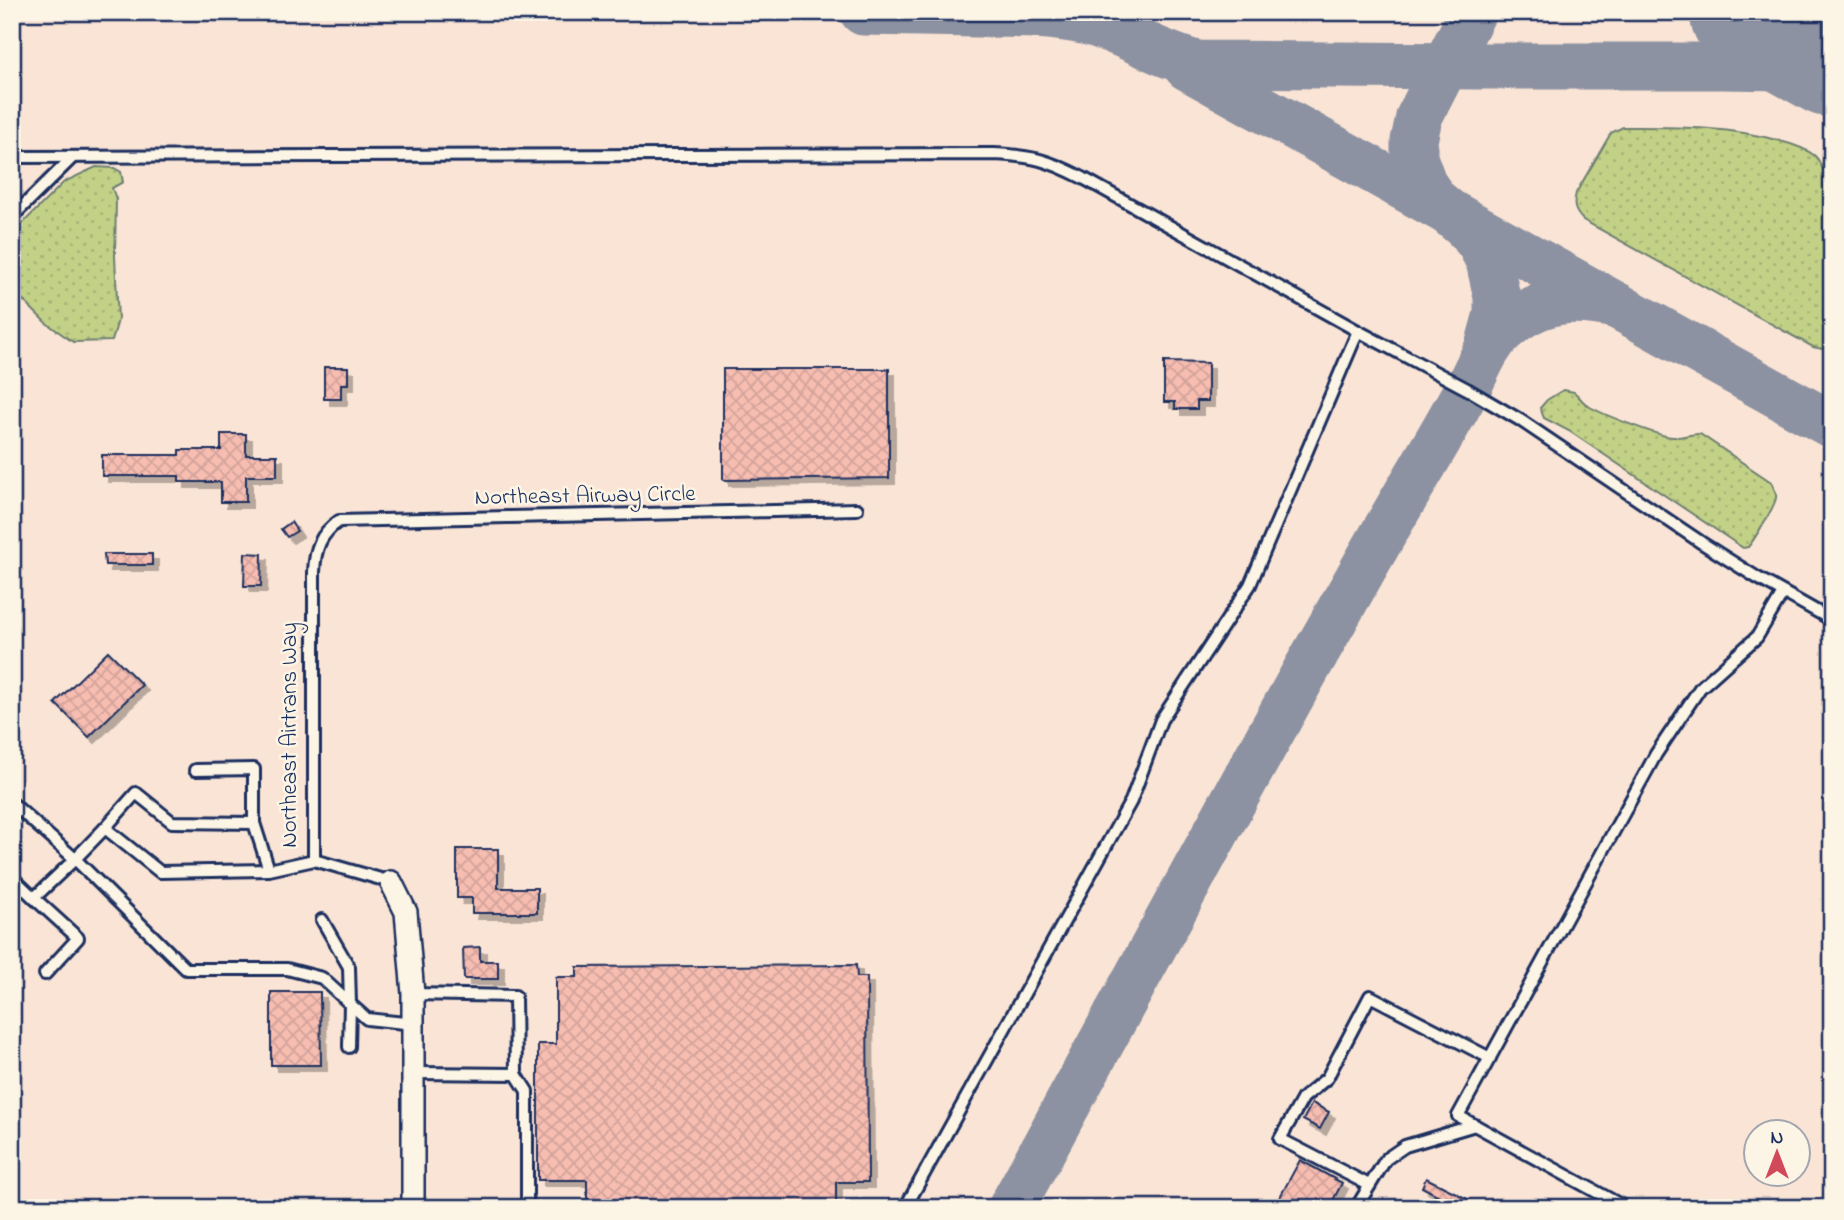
<svg xmlns="http://www.w3.org/2000/svg" width="1844" height="1220" font-family="'Indie Flower',sans-serif">
<style>
.built{fill:#fae4d5;fill-rule:evenodd}
.grass{fill:url(#grass-dots);stroke:#6e8072;stroke-width:2}
.lines{fill:none;stroke-linecap:round;stroke-linejoin:round}
.taxiway{stroke:#8c92a2;stroke-width:47}
.runway{stroke:#8c92a2;stroke-width:117}
.building{fill:url(#building-cross-hatch);stroke:#1b2f5e;stroke-width:2;filter:url(#shadow)}
.lane-casing{stroke:#1b2f5e;stroke-width:16}
.street-casing{stroke:#1b2f5e;stroke-width:26}
.lane{stroke:#fcf5e5;stroke-width:10}
.street{stroke:#fcf5e5;stroke-width:21}
.labels{text-anchor:middle;stroke-width:5;stroke-linejoin:round;paint-order:stroke}
.street-label{font-size:23px;fill:#1b2f5e;stroke:#fcf5e5}
</style>
<defs>
<pattern id="grass-dots" width="8" height="8" patternUnits="userSpaceOnUse" patternTransform="scale(1.75)"><rect width="8" height="8" fill="#c2d186"/><path d="M2 2h.1M6 6h.1" fill="none" stroke="#a6b476" stroke-width="1.8" stroke-linecap="round"/></pattern>
<pattern id="building-cross-hatch" width="8" height="8" patternUnits="userSpaceOnUse" patternTransform="scale(1.75)"><rect width="8" height="8" fill="#f7bdb1"/><path d="M0 0l8 8M0 8l8-8" fill="none" stroke="#d3a39b"/></pattern>
<filter id="shadow"><feDropShadow dx="6" dy="6" stdDeviation="0" flood-color="#0004"/></filter>
</defs>
<rect width="100%" height="100%" fill="#fcf5e5"/>
<filter id="ink" filterUnits="userSpaceOnUse"><feTurbulence type="fractalNoise" baseFrequency=".0143" numOctaves="2"/><feDisplacementMap in="SourceGraphic" scale="14" xChannelSelector="R" yChannelSelector="G"/><feConvolveMatrix kernelMatrix="1 2 1 2 8 2 1 2 1" color-interpolation-filters="sRGB"/></filter>
<g filter="url(#ink)">
<path class="built" d="M12 12H1832V1208H12ZM1756 1132H1798V1174H1756Z"/>
<g class="grass">
<path d="M1623 127C1676 127 1729 126 1780 141 1792 144 1805 148 1815 156 1823 164 1823 175 1832 183V344L1822 349 1813 347 1583 220C1574 211 1573 205 1576 193L1611 133Z"/>
<path d="M96 167 114 168 121 172 123 182 112 188 116 199 115 256 118 320 112 341 73 342 45 322 12 289V234L64 182Z"/>
<path d="M1563 390 1574 392C1579 396 1583 403 1590 407 1602 414 1660 437 1673 437 1683 438 1691 433 1700 434L1771 482C1773 487 1777 493 1776 498 1775 506 1754 540 1748 547L1743 548 1569 431 1544 418 1540 408 1547 400Z"/>
</g>
<g class="lines">
<g class="taxiway">
<path d="M863 12C903 13 942 13 981 14 1017 14 1053 14 1088 22 1126 32 1159 55 1198 64L1478 66H1722L1785 67 1832 76"/>
<path d="M1473 12 1419 117 1414 141V158L1424 185 1434 200 1466 227 1479 242 1489 261 1497 297V314L1488 347"/>
<path d="M1187 67 1832 425"/>
<path d="M1011 1208C1135 982 1256 755 1385 531 1412 484 1441 437 1467 389 1478 369 1485 347 1502 331 1537 298 1574 295 1618 306"/>
</g>
<path class="runway" d="M1748 12 1832 59"/>
</g>
<g class="building">
<path d="M1164 362 1208 363V401H1197V409H1175V402H1164Z"/>
<path d="M324 367H348V384H341V399H324Z"/>
<path d="M723 369H889V478L723 480Z"/>
<path d="M221 434H246V455H277V476H246V502H221V482H179V476H102V455H179V450H221Z"/>
<path d="M291 522 297 531 287 537 281 529Z"/>
<path d="M245 553 262 554 261 586H244Z"/>
<path d="M104 554H152V565H105Z"/>
<path d="M108 651 142 685 89 737 55 703Z"/>
<path d="M457 849H498V888H537V913H472V898H457Z"/>
<path d="M480 947V961H498V979H464L463 948Z"/>
<path d="M856 965 857 977H867L868 1182H836V1208H587V1180H538V1044H556V977H577V967Z"/>
<path d="M271 992H320L321 1065H271Z"/>
<path d="M1312 1103 1329 1112 1320 1129 1303 1120Z"/>
<path d="M1300 1160 1342 1183 1329 1208H1274Z"/>
<path d="M1426 1178 1454 1192 1484 1208H1432L1439 1196 1422 1187Z"/>
</g>
<g class="lines">
<defs>
<g id="lane">
<path d="M12 157 994 154C1033 156 1048 160 1083 178L1358 331 1467 389 1520 420 1702 543 1756 577 1832 620"/>
<path d="M12 217 73 157"/>
<path d="M195 770 254 769V823"/>
<path d="M12 803 75 859 34 898 78 938 45 974"/>
<path d="M105 828 75 859 186 969H287L322 978 350 1004 349 967 322 920"/>
<path d="M269 870 254 823 172 822 136 793 105 828 160 872 269 870 314 860"/>
<path d="M12 877 34 898"/>
<path d="M391 882 314 860V572C315 549 320 534 339 521L857 509"/>
<path d="M413 994 515 996 516 1074 527 1091V1208"/>
<path d="M350 1004 367 1019 414 1024"/>
<path d="M349 1047 350 1004"/>
<path d="M414 1073 516 1074"/>
<path d="M1369 1185 1280 1139 1303 1098 1327 1078 1370 996 1490 1058"/>
<path d="M905 1208 1131 801 1161 720 1250 585 1358 331"/>
<path d="M1356 1208 1386 1159 1405 1146 1475 1125"/>
<path d="M1626 1208 1458 1116 1656 754 1700 688 1757 637 1783 593"/>
</g>
<path id="street" d="M391 882 406 912 413 994V1208"/>
</defs>
<use href="#lane" class="lane-casing"/>
<use href="#street" class="street-casing"/>
<use href="#lane" class="lane"/>
<use href="#street" class="street"/>
</g>
</g>
<g class="labels">
<g class="street-label">
<text transform="translate(585 494) rotate(-1)" y="8">Northeast Airway Circle</text>
<text transform="translate(288 735) rotate(-90)" y="8">Northeast Airtrans Way</text>
</g>
</g>
<rect width="1844" height="1220" fill="none" stroke="#fcf5e5" stroke-width="42"/>
<rect x="21" y="21" width="1802" height="1178" fill="none" stroke="#1b2f5e" stroke-width="2.5" filter="url(#ink)"/>
<g transform="translate(1777 1153)"><circle r="33" fill="#fcf5e5" stroke="#a2a6af" stroke-width="2"/>
<path d="M0-5L12 26L0 18L-12 26Z" fill="#d1495b"/>
<text y="-10" font-size="19" font-weight="bold" text-anchor="middle" fill="#1b2f5e">N</text>
</g>
</svg>
